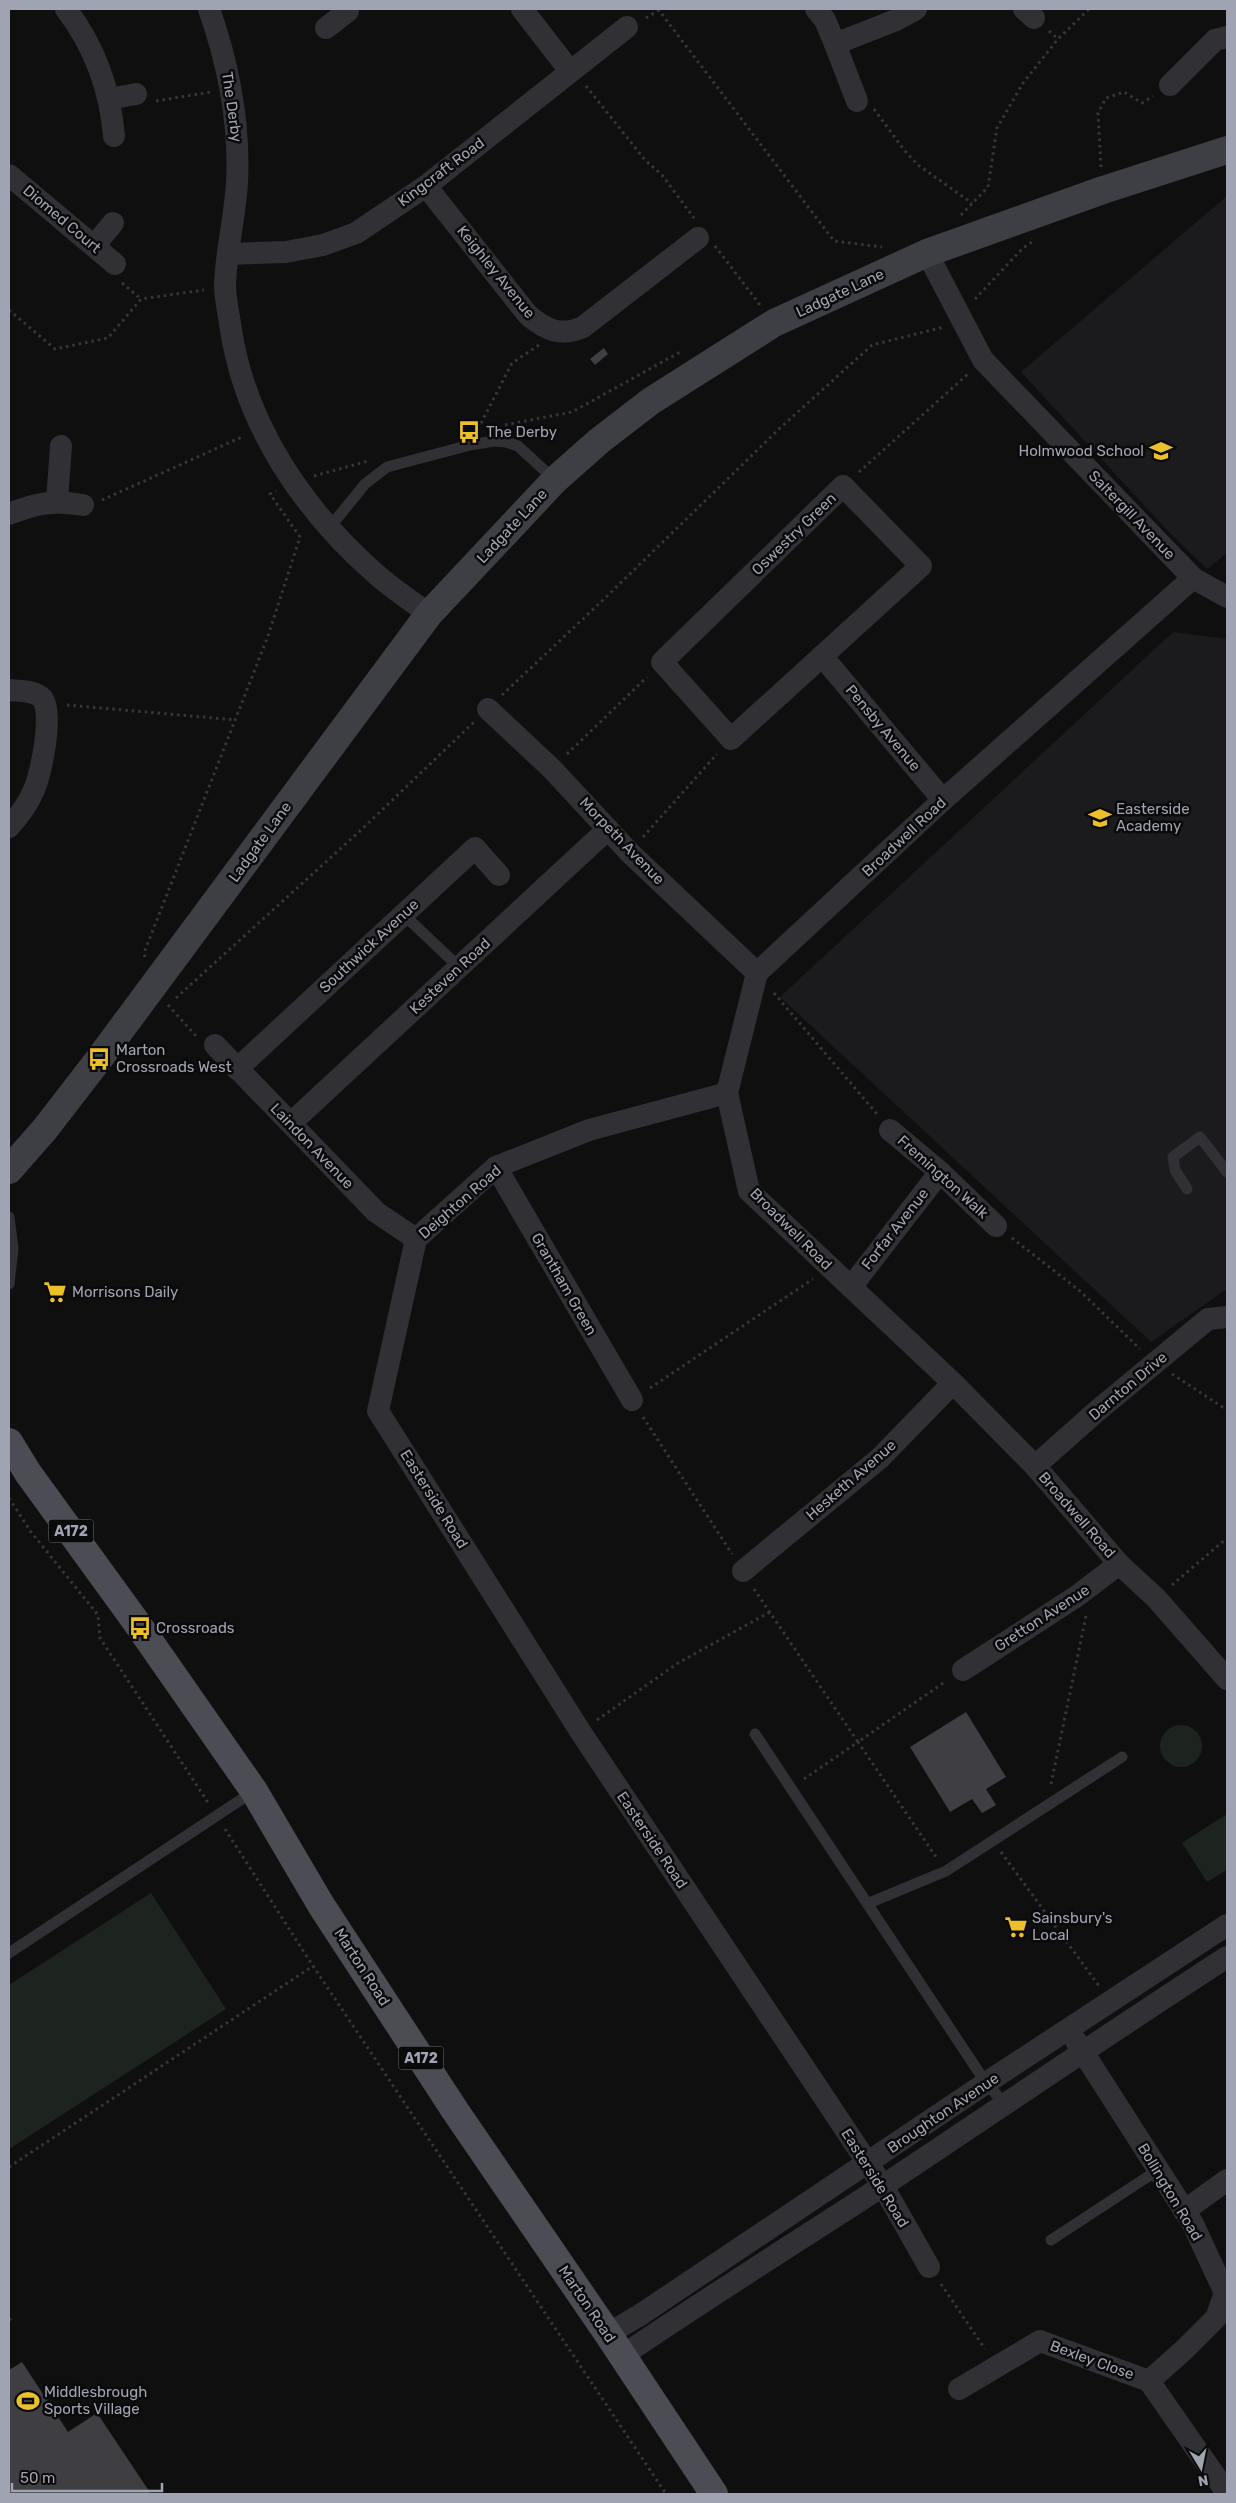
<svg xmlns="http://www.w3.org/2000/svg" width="1236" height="2503" font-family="Rubik,sans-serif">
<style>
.built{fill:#1b1b1d}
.green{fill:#1d241f}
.building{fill:#3e3e43}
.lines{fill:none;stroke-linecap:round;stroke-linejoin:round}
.path{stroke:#36373c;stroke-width:3;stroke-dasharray:2.5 4;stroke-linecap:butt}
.service{stroke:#303035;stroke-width:11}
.minor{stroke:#303035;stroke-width:22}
.secondary{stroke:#3e3f45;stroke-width:28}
.primary{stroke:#4c4d54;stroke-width:28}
.labels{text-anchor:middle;stroke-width:5;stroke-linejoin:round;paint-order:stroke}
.shield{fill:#0a0a0b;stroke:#73757f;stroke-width:1}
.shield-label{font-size:14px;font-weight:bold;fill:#a0a3b1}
.street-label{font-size:15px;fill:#a0a3b1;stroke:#0a0a0b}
.poi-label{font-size:15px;fill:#a0a3b1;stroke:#0a0a0b;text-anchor:start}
</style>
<rect width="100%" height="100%" fill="#0f0f10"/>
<g class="built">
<path d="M1227 196V553L1207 569 1168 531 1021 372Z"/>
<path d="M1173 632 1227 639V1289L1151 1342 780 997Z"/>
</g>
<g class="green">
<circle cx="1181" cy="1746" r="21"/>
<path d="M1227 1814V1870L1207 1882 1182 1843Z"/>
<path d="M151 1893 226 2009 9 2149V1985Z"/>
</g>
<g class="building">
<path d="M604 348 608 354 595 365 590 359Z"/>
<path d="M966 1712 1006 1777 986 1789 996 1805 982 1813 972 1799 950 1812 910 1747Z"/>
<path d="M22 2362 68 2432 97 2413 151 2494H9V2370Z"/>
</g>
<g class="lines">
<g class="path">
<path d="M658 9 834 241 882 247"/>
<path d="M646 18 661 9"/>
<path d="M1049 31 1058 39"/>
<path d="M586 86 645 160 662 175 694 218"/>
<path d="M156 101 211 92"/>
<path d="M874 109 904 150 918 165 972 203"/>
<path d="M1101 167 1098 113 1106 98 1124 92 1142 103 1153 96"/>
<path d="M961 215 988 187 997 128 1023 83 1058 39 1089 9"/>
<path d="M715 246 760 305"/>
<path d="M122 283 141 299"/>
<path d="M975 299 1023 248 1032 242"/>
<path d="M9 310 55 349 108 338 141 299 204 290"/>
<path d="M505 425 572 412 682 351"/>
<path d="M478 429 512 363 539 345"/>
<path d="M859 472 969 373"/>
<path d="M314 476 368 461"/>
<path d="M102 500 244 436"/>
<path d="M502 695 602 601 779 429 872 345 944 327"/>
<path d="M67 705 236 720"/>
<path d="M567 754 647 677"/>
<path d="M643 837 717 754"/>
<path d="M145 957 144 953 268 636 300 537 270 494 276 491"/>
<path d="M774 993 877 1114"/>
<path d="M176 998 361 830 474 722"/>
<path d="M168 1005 197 1037"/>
<path d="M1012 1238 1080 1291 1140 1349"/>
<path d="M1172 1374 1227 1410"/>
<path d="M650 1388 813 1279"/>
<path d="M643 1417 732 1554"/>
<path d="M9 1498 31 1532 98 1615 100 1638 209 1804"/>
<path d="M1172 1585 1227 1538"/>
<path d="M754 1589 858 1742 946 1681"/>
<path d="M597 1720 678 1663 770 1612"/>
<path d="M804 1779 858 1742 938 1860"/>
<path d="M1051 1784 1086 1616"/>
<path d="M225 1829 313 1966 666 2494"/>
<path d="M1001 1852 1099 1986"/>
<path d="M9 2167 313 1966"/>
<path d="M941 2284 985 2349"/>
<path d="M9 2320 13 2317"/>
</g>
<g class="service">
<path d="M330 527 365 484 387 467 470 445 494 441 506 442 518 446 555 480"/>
<path d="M403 914 459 967"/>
<path d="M1187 1189 1175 1170 1173 1157 1200 1137 1227 1172"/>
<path d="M9 1217 13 1249 9 1284"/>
<path d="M755 1734 986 2083 1004 2103"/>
<path d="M869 1903 946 1871 1122 1757"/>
<path d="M9 1953 254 1791"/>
<path d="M1051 2240 1158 2170"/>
</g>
<g class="minor">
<path d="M66 9C95 47 110 89 114 136"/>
<path d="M209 9C229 66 240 123 237 183 235 217 226 251 225 285 225 299 229 315 231 330 246 427 304 511 377 575 393 589 411 601 429 614"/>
<path d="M522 9 570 71"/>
<path d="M816 9 825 20 835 44 896 20 916 9"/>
<path d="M1024 9 1034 18"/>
<path d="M326 28 348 11"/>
<path d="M835 44 857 101"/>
<path d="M1170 85 1215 40 1227 37"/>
<path d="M109 99 136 94"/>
<path d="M9 175 115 264"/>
<path d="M426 186 528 315C546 330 561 337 583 327L698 238"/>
<path d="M94 246 113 223"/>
<path d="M927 253 983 360 1193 578 1227 597"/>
<path d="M228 254 286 252 323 245 356 233 426 186 627 27"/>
<path d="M843 486 921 566 731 739 662 662Z"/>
<path d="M57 501 61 446"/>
<path d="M9 514C37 503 53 500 83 505"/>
<path d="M1193 578 943 800 757 973 727 1093 749 1191 953 1383 1035 1466 1119 1564 1156 1598 1227 1679"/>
<path d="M822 656 943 800"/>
<path d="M9 690C19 691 34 690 42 698 54 712 41 776 33 792 27 806 19 816 9 827"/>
<path d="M488 709 552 769 630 853 757 973"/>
<path d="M215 1045 376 1212 416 1239"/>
<path d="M237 1069 475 848 499 875"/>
<path d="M727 1093 589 1130 496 1167 416 1239 378 1411 580 1731 883 2186 929 2267"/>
<path d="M291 1123 608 829"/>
<path d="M890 1130 940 1172 996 1226"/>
<path d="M496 1167 632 1400"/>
<path d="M851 1287 940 1172"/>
<path d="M1035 1466 1097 1411 1208 1319 1227 1317"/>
<path d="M743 1571 880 1458 953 1383"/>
<path d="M963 1670 1077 1596 1119 1564"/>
<path d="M1076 2041 1193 2224 1225 2293 1216 2318 1185 2349 1149 2381 1227 2493"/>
<path d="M1184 2211 1227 2180"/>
<path d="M608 2334 640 2315 986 2083 1227 1925"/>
<path d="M622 2356C707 2298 795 2243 881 2187 997 2110 1111 2032 1227 1957"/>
<path d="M959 2389 1040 2341 1149 2381"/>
</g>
<path class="secondary" d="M9 1170 45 1129 99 1059 429 614 555 480 599 441 651 401 774 323 927 253 1103 190 1227 150"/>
<path class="primary" d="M9 1442 28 1473 134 1619 254 1791 321 1905 456 2112 608 2334 714 2494"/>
</g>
<defs>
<symbol id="bus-bare" viewBox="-9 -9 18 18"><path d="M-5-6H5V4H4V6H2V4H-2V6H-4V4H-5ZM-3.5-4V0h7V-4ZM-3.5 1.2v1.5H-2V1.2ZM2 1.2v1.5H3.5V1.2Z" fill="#ecc02b" stroke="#0a0a0b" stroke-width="2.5" paint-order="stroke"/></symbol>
<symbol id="school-bare" viewBox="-9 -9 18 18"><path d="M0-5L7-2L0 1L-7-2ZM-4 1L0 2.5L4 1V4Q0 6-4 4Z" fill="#ecc02b" stroke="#0a0a0b" stroke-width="2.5" paint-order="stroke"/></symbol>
<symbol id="supermarket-bare" viewBox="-9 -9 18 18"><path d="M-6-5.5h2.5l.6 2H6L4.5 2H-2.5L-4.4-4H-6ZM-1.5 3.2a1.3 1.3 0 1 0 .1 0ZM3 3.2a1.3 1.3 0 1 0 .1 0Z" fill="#ecc02b" stroke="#0a0a0b" stroke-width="2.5" paint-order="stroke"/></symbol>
<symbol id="stadium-bare" viewBox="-9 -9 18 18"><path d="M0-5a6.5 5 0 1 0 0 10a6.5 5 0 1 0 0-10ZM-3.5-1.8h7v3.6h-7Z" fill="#ecc02b" stroke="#0a0a0b" stroke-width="2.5" paint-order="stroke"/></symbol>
</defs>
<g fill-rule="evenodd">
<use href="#bus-bare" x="453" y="416" width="32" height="32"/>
<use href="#school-bare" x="1145" y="435" width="32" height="32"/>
<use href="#school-bare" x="1084" y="802" width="32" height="32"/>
<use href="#bus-bare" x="83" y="1043" width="32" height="32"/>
<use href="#supermarket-bare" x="39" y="1276" width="32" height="32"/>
<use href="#bus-bare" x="124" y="1612" width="32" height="32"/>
<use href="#supermarket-bare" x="1000" y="1911" width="32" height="32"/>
<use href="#stadium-bare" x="12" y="2385" width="32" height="32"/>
</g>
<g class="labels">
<g class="shield">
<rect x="48.5" y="1519.5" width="45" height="23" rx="4"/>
<rect x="398.5" y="2046.5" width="45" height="23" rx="4"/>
</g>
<g class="shield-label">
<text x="71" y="1536">A172</text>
<text x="421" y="2063">A172</text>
</g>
<g class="street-label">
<text transform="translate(232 107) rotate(82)" y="5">The Derby</text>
<text transform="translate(441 172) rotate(-37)" y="5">Kingcraft Road</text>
<text transform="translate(62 219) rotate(40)" y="5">Diomed Court</text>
<text transform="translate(496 272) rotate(51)" y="5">Keighley Avenue</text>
<text transform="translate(840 293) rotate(-25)" y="5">Ladgate Lane</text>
<text transform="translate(1132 515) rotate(46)" y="5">Saltergill Avenue</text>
<text transform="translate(512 526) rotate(-47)" y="5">Ladgate Lane</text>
<text transform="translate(794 534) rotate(-44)" y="5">Oswestry Green</text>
<text transform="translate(883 728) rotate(50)" y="5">Pensby Avenue</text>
<text transform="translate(904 837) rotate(-43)" y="5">Broadwell Road</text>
<text transform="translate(622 841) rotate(46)" y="5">Morpeth Avenue</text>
<text transform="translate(260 842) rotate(-54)" y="5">Ladgate Lane</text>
<text transform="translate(369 946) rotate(-43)" y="5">Southwick Avenue</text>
<text transform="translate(450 976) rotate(-43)" y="5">Kesteven Road</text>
<text transform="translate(312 1146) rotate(46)" y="5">Laindon Avenue</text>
<text transform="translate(943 1177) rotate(42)" y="5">Fremington Walk</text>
<text transform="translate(460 1202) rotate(-41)" y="5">Deighton Road</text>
<text transform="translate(791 1229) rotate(45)" y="5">Broadwell Road</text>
<text transform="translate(895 1229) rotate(-52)" y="5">Forfar Avenue</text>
<text transform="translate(564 1284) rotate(60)" y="5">Grantham Green</text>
<text transform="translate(1128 1386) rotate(-40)" y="5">Darnton Drive</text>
<text transform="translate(851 1480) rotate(-41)" y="5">Hesketh Avenue</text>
<text transform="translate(434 1499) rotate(58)" y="5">Easterside Road</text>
<text transform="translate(1077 1515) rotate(49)" y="5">Broadwell Road</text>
<text transform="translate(1042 1618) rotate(-33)" y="5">Gretton Avenue</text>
<text transform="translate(652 1840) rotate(56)" y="5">Easterside Road</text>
<text transform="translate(362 1967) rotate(57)" y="5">Marton Road</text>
<text transform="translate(943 2113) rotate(-34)" y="5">Broughton Avenue</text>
<text transform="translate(875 2178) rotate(58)" y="5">Easterside Road</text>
<text transform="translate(1170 2192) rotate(59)" y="5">Bollington Road</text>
<text transform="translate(587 2304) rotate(56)" y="5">Marton Road</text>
<text transform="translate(1092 2360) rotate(20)" y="5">Bexley Close</text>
</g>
<g class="poi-label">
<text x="486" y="437">The Derby</text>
<text x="1144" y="456" text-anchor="end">Holmwood School</text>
<text x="1116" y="814">Easterside<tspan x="1116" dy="17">Academy</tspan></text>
<text x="116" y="1055">Marton<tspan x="116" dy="17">Crossroads West</tspan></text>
<text x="72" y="1297">Morrisons Daily</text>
<text x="156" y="1633">Crossroads</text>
<text x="1032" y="1923">Sainsbury's<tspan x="1032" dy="17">Local</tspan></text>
<text x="44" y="2397">Middlesbrough<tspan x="44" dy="17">Sports Village</tspan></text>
</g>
</g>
<rect width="1236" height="2503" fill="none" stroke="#a0a3b1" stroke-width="20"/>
<g transform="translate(1201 2468) rotate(170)" stroke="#0a0a0b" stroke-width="4" paint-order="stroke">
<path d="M0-4L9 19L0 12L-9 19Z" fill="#a0a3b1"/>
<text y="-8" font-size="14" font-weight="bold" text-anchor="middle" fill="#a0a3b1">N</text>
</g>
<path d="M12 2483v8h150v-8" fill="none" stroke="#a0a3b1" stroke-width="2.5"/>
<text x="20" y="2483" font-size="15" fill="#a0a3b1" stroke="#0a0a0b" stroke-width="4" paint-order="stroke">50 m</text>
</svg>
